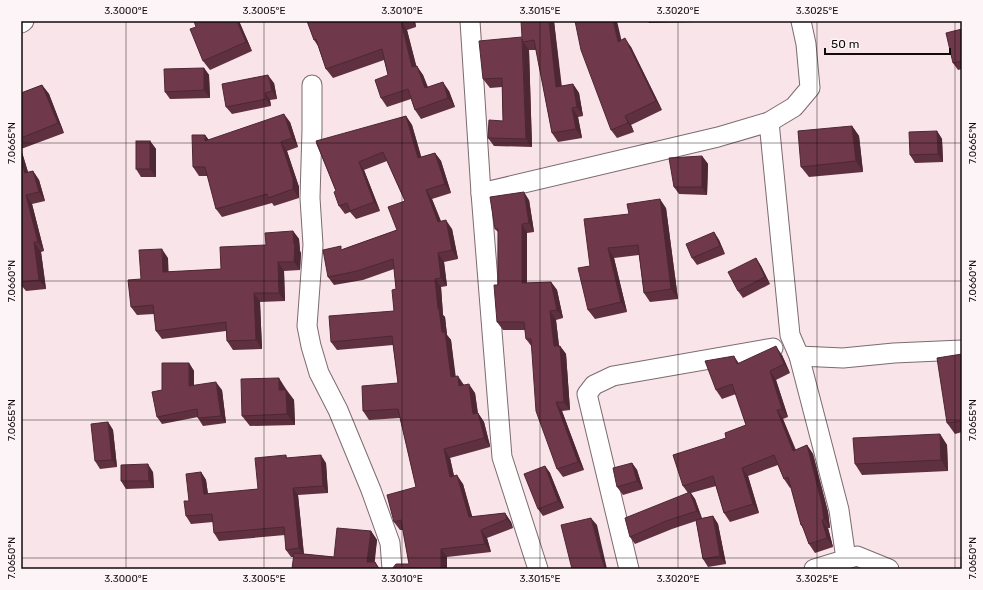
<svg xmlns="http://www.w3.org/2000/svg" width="983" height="590" font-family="Rubik,sans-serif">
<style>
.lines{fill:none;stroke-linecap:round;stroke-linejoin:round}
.minor-casing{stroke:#7c6b70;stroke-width:21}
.minor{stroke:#fff;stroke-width:19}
.wall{fill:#5f3040}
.shaded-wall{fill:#4e2734}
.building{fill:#6f384b;stroke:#4e2734}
.ticks{fill:none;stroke:#110b0c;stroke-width:1;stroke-opacity:0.45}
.neatline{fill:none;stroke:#110b0c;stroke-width:1.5}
.ticks-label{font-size:10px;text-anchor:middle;fill:#110b0c}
</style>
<rect width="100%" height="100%" fill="#f8e4e9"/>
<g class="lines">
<defs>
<g id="minor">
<path d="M470 21 481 193 502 457 538 569"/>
<path d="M21 23 24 21"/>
<path d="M312 85V130L310 198 313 245 307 326 311 346 319 373 338 410 371 490 390 543 392 569"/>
<path d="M769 122 790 335 799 356 839 510 846 559"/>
<path d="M481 193 718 137 769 122 794 107 810 88 806 44 801 21"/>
<path d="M799 356 843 358 894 353 962 350"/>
<path d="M629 569 587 394 594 385 613 376 773 348"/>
<path d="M814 569 857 556 889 569"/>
</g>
</defs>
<use href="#minor" class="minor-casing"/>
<use href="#minor" class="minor"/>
</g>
<g class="wall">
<path d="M239 21 252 51 210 70 203 61Z"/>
<path d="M307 21H415L416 27 407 30 416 66 423 75 428 87 449 91 455 107 421 119 415 110 411 99 387 107 381 98 388 75 384 60 333 78 326 69 318 46 314 40Z"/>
<path d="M554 21 561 86 573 84 579 93 583 116 578 117 582 138 558 142 552 133 536 50H529L532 147 494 146 488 138 503 121 502 87 490 88 483 79 522 37Z"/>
<path d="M648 21H695V22L649 23Z"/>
<path d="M962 29V69L958 70 953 63Z"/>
<path d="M621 40 631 47 662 110 631 125 634 132 617 138 611 130Z"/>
<path d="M204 68 209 75 210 98 170 99 165 92Z"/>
<path d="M274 83 277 99 270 100 271 106 232 114 226 107Z"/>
<path d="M42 85 49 94 64 133 21 149 28 172 33 171 39 180 45 201 32 204 44 251 41 252 46 289 26 291 21 285V93Z"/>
<path d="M406 116 412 125 421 157 435 153 441 161 451 193 432 199 441 221 452 229 458 259 444 262 447 286 441 287 443 315 445 317 447 335 451 340 455 376 464 385 475 393 478 413 484 422 490 445V447L450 458 454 476 463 484 472 517 505 513 511 522 513 528 487 538 491 552 447 557 409 564 403 530H400L394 522 416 487 400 418 369 420 363 411 398 383 393 345 337 350 331 342 394 311 396 289 394 269 363 280 334 285 328 277 343 249 397 230 405 201 387 161 364 170 380 211 356 219 350 212 345 214 339 206 336 191 316 143Z"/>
<path d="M290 122 298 147 287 151 299 187V198L274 206 272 203 222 217 216 209 208 176H199L193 167 205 135 209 140Z"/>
<path d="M852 126 859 136 863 172 809 177 801 167Z"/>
<path d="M937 131 942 139 943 162 915 163 910 155Z"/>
<path d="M150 141 156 149V177H141L136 169Z"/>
<path d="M702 156 708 164 707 195 679 194 674 187Z"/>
<path d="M529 200 534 232 527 233V283L551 282 557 290 563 318 556 320 559 346H560L566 354 570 410 562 411 584 470 563 477 557 469 532 347 526 339 525 330H503L497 322 498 232 495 229Z"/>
<path d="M666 208 678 299 650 302 644 293 639 255 614 258 627 312 595 319 588 310 590 266 629 214Z"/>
<path d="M293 231 299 239 300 251 301 253 300 270 284 271 285 301 260 302 262 349 233 350 227 341 226 331 162 339 156 331 154 314 137 315 131 307 141 279 168 258V272L221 269Z"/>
<path d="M714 232 719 240 725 254 697 265 692 258Z"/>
<path d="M756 258 761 266 770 284 743 298 738 291Z"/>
<path d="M962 354V432L955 434 947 423Z"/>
<path d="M782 355 790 373 776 380 788 417 783 419 796 450 807 445 813 454 828 512 830 528H828L833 547 815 553 809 544 804 530 801 525 791 487 790 488 784 479 778 465 748 476 759 513 730 522 724 513 716 486 691 493 695 499 702 518 713 516 718 524 726 564 708 567 703 559 696 521 672 529 635 544 630 537 688 493 683 486 726 438 746 425 736 394 722 399 716 390 739 363Z"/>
<path d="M189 363 194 371V385L222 390 226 423 203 426 198 418V417L162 424 157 417 162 390Z"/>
<path d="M286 389 294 400 295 425 250 426 242 416Z"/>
<path d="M108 422 113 430 117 467 100 469 95 461Z"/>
<path d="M940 434 947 445 948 471 862 475 855 464Z"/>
<path d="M286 455 287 458 326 463 328 493 298 495 304 554 334 557 371 531 377 540 374 562H375L380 569H292L294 557H291L286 550 285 535 219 541 214 533 213 522 191 524 186 516 189 501 201 472 206 480 208 494 258 489Z"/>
<path d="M632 463 637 470 643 489 623 495 617 487Z"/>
<path d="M545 466 550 473 564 508 543 516 538 509Z"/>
<path d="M153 472 154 488 126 489 121 481Z"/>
</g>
<g class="shaded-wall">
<path d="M237 21H239L252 51 246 42Z"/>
<path d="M401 21 407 30 419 76 412 67Z"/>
<path d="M412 21H415L416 27Z"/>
<path d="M549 21H554L563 96 556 87Z"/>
<path d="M613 21H617L624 51 618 42Z"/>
<path d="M625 38 631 47 662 110 656 101Z"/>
<path d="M523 42 529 50 532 147 526 139Z"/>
<path d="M417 66 423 75 431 97 425 88Z"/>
<path d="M204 68 209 75 210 98 204 90Z"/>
<path d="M268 75 274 83 277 99 272 91Z"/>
<path d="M443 82 449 91 455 107 448 98Z"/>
<path d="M573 84 579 93 583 116 577 107Z"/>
<path d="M42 85 49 94 64 133 58 123Z"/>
<path d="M265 93 270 100 271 106 266 99Z"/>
<path d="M572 108 578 117 582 138 576 129Z"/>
<path d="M284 114 290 122 298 147 292 138Z"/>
<path d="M406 116 412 125 424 166 418 158Z"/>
<path d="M625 116 631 125 634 132 628 123Z"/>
<path d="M852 126 859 136 863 172 856 161Z"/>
<path d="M937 131 942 139 943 162 938 154Z"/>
<path d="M205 135 211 143 205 141Z"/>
<path d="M150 141 156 149V177L150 169Z"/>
<path d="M281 142 287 151 299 187V198L293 189Z"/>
<path d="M21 149 31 182 25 173 21 160Z"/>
<path d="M435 153 441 161 451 193 445 184Z"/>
<path d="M702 156 708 164 707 195 702 187Z"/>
<path d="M359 162 364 170 380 211 374 202Z"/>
<path d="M33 171 39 180 45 201 39 192Z"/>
<path d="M426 190 432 199 444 230 438 222Z"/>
<path d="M524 192 529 200 534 232 529 223Z"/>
<path d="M26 195 32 204 44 251 38 242Z"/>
<path d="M660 199 666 208 678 299 671 289Z"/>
<path d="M446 220 452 229 458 259 452 250Z"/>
<path d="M522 224 527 233V291L522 283Z"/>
<path d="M293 231 299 239 300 251 301 253 300 270 294 262V244Z"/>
<path d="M714 232 719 240 725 254 720 246Z"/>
<path d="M34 242 41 252 46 289 39 280Z"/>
<path d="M608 248 614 258 627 312 621 302Z"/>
<path d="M162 249 168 258 169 281 163 272Z"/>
<path d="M438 253 444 262 447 286 441 278Z"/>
<path d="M756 258 761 266 770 284 765 277Z"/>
<path d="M278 262 284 271 285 301 279 293Z"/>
<path d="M435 279 441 287 443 315 445 317 447 335 451 340 457 386 451 377 438 309Z"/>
<path d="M551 282 557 290 563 318 557 310Z"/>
<path d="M254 293 260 302 262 349 256 340Z"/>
<path d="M550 311 556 320 560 355 554 346Z"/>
<path d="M560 346 566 354 570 410 564 402Z"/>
<path d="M776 346 782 355 790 373 784 364Z"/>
<path d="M734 356 740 365 737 364Z"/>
<path d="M189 363 194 371V394L189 386Z"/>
<path d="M770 371 776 380 788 417 782 409Z"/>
<path d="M458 376 464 385 465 394 459 386Z"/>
<path d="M279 378 286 389 287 401 279 390Z"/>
<path d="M216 382 222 390 226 423 221 416Z"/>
<path d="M469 384 475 393 479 423 473 414Z"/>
<path d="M286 390 294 400 295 425 287 414Z"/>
<path d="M556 402 562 411 584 470 578 462Z"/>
<path d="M777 410 783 419 799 460 793 451Z"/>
<path d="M478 413 484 422 490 447 484 438Z"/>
<path d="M108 422 113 430 117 467 112 460Z"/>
<path d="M940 434 947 445 948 471 941 460Z"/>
<path d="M807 445 813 454 828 512 830 528 824 519Z"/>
<path d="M444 449 450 458 456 485 450 477Z"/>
<path d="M321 455 326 463 328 493 323 486Z"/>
<path d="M632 463 637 470 643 489 637 481Z"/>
<path d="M148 464 153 472 154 488 149 481Z"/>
<path d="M545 466 550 473 564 508 558 501Z"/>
<path d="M742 468 748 476 759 513 753 504Z"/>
<path d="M201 472 206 480 209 502 204 494Z"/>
<path d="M457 475 463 484 475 526 469 517Z"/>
<path d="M293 488 298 495 304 556 299 548Z"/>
<path d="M690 492 695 499 702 519 697 511Z"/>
<path d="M505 513 511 522 513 528 507 519Z"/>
<path d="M713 516 718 524 726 564 720 556Z"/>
<path d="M591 518 597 525 607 569H605L601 557Z"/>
<path d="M822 520 828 528 833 547 827 538Z"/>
<path d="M481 530 487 538 491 552 485 544Z"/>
<path d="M371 531 377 540 374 569 367 562Z"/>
<path d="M441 549 447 557V569H441Z"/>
</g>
<g class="building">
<path d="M194 21H237L246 42 203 61 190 29 196 27Z"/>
<path d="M307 21H401L412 67 417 66 425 88 443 82 448 98 415 110 408 89 381 98 375 80 388 75 382 49 326 69 316 39 314 40Z"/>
<path d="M521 21H549L556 87 573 84 577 107 572 108 576 129 552 133 534 40 523 42 522 39 526 139 488 138 489 120 503 121 502 78 483 79 479 41 522 37Z"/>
<path d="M575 21H613L618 42 625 38 656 101 625 116 628 123 611 130 581 50Z"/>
<path d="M962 29V61L953 63 946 33Z"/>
<path d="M204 68V90L165 92 164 69Z"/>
<path d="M268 75 272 91 265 93 266 99 226 107 222 84Z"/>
<path d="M42 85 58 123 21 138V93Z"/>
<path d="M284 114 292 138 281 142 293 179V189L268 198 267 194 216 209 205 167H193L192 135H205V141Z"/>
<path d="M406 116 418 158 435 153 445 184 426 190 438 222 446 220 452 250 438 253 441 278 435 279 438 309H439L442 332H445L451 377 458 376 459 386 469 384 473 414 478 413 484 436V438L444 449 450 477 457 475 469 517 505 513 507 519 481 530 485 544 441 549V569H392L396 564H409L401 520 394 522 387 495 416 487 398 409 363 411 362 386 398 383 392 336 331 342 329 316 394 311 392 290 396 289 393 259 357 271 328 277 323 250 341 246V250L397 230 388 207 405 201 383 152 359 162 374 202 350 211 347 203 339 206 334 192 336 191 316 141Z"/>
<path d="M852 126 856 161 801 167 798 131Z"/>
<path d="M937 131 938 154 910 155 909 132Z"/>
<rect x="136" y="141" width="14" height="28"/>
<path d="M702 156V187H674L669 158Z"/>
<path d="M21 160 25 173 33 171 39 192 26 195 38 242H34L39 280 21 282Z"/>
<path d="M524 192 529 223 522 224V283L551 282 557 310 550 311 554 346H560L564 402H556L578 462 557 469 536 411 531 339H526L524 322H497L494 285H498V229H495L490 197Z"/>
<path d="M660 199 671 289 644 293 638 245 608 248 621 302 588 310 578 268 590 266 584 219 629 214 627 204Z"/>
<path d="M293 231 294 244H295L294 262H278L279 293H254L256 340 227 341 226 322 156 331 153 305 131 307 128 280 141 279 139 250 162 249 163 272 221 269 220 247 266 245 265 233Z"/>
<path d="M714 232 720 246 692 258 686 244Z"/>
<path d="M756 258 765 277 738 291 728 272Z"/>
<path d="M776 346 784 364 770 371 782 409 777 410 793 451 807 445 822 504 824 519 822 520 827 538 809 544 802 525H801L788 477 784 479 774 455 742 468 753 504 724 513 713 476 683 486 673 455 726 438 725 433 746 425 732 384 716 390 705 361 734 356 737 364Z"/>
<path d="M962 354V421L947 423 937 358Z"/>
<path d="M162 363H189V386L216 382 221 416 198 418 197 409 157 417 152 392 162 390Z"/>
<path d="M279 378V390H286L287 414 242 416 241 379Z"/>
<path d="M108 422 112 460 95 461 91 424Z"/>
<path d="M940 434 941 460 855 464 853 438Z"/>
<path d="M286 455V458L321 455 323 486 293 488 299 548 286 550 284 527 214 533 212 514 186 516 184 501H189L186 474 201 472 204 494 258 489 255 458Z"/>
<path d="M632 463 637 481 617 487 613 468Z"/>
<path d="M148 464 149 481H121V465Z"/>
<path d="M545 466 558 501 538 509 524 474Z"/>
<path d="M690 492 697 511 666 521 630 537 625 518Z"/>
<path d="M713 516 720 556 703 559 696 520Z"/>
<path d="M591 518 601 557 605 569H572L561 525Z"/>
<path d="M337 528 371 531 367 562H375L377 566 380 569H292L294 553 334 557Z"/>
</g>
<path class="ticks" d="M126 21V569M264 21V569M402 21V569M540 21V569M678 21V569M817 21V569M955 21V569M21 143H962M21 281H962M21 420H962M21 558H962"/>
<rect width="983" height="590" fill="none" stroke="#fdf4f7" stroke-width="44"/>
<path d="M825 48v6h125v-6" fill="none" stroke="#110b0c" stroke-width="2"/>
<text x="831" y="48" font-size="12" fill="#110b0c" stroke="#fdf4f7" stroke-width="3" paint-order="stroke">50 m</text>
<rect x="22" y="22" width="939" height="546" class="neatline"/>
<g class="ticks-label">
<text x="126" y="14">3.3000°E</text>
<text x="264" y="14">3.3005°E</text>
<text x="402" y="14">3.3010°E</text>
<text x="540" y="14">3.3015°E</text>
<text x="678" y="14">3.3020°E</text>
<text x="817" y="14">3.3025°E</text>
<text transform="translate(11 143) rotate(-90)" y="4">7.0665°N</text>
<text transform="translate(972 143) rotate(-90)" y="4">7.0665°N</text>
<text transform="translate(11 281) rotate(-90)" y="4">7.0660°N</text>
<text transform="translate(972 281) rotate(-90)" y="4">7.0660°N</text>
<text transform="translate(11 420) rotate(-90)" y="4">7.0655°N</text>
<text transform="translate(972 420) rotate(-90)" y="4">7.0655°N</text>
<text transform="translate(11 558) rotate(-90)" y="4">7.0650°N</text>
<text transform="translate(972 558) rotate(-90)" y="4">7.0650°N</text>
<text x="126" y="582">3.3000°E</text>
<text x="264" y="582">3.3005°E</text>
<text x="402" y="582">3.3010°E</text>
<text x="540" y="582">3.3015°E</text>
<text x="678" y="582">3.3020°E</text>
<text x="817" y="582">3.3025°E</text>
</g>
</svg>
